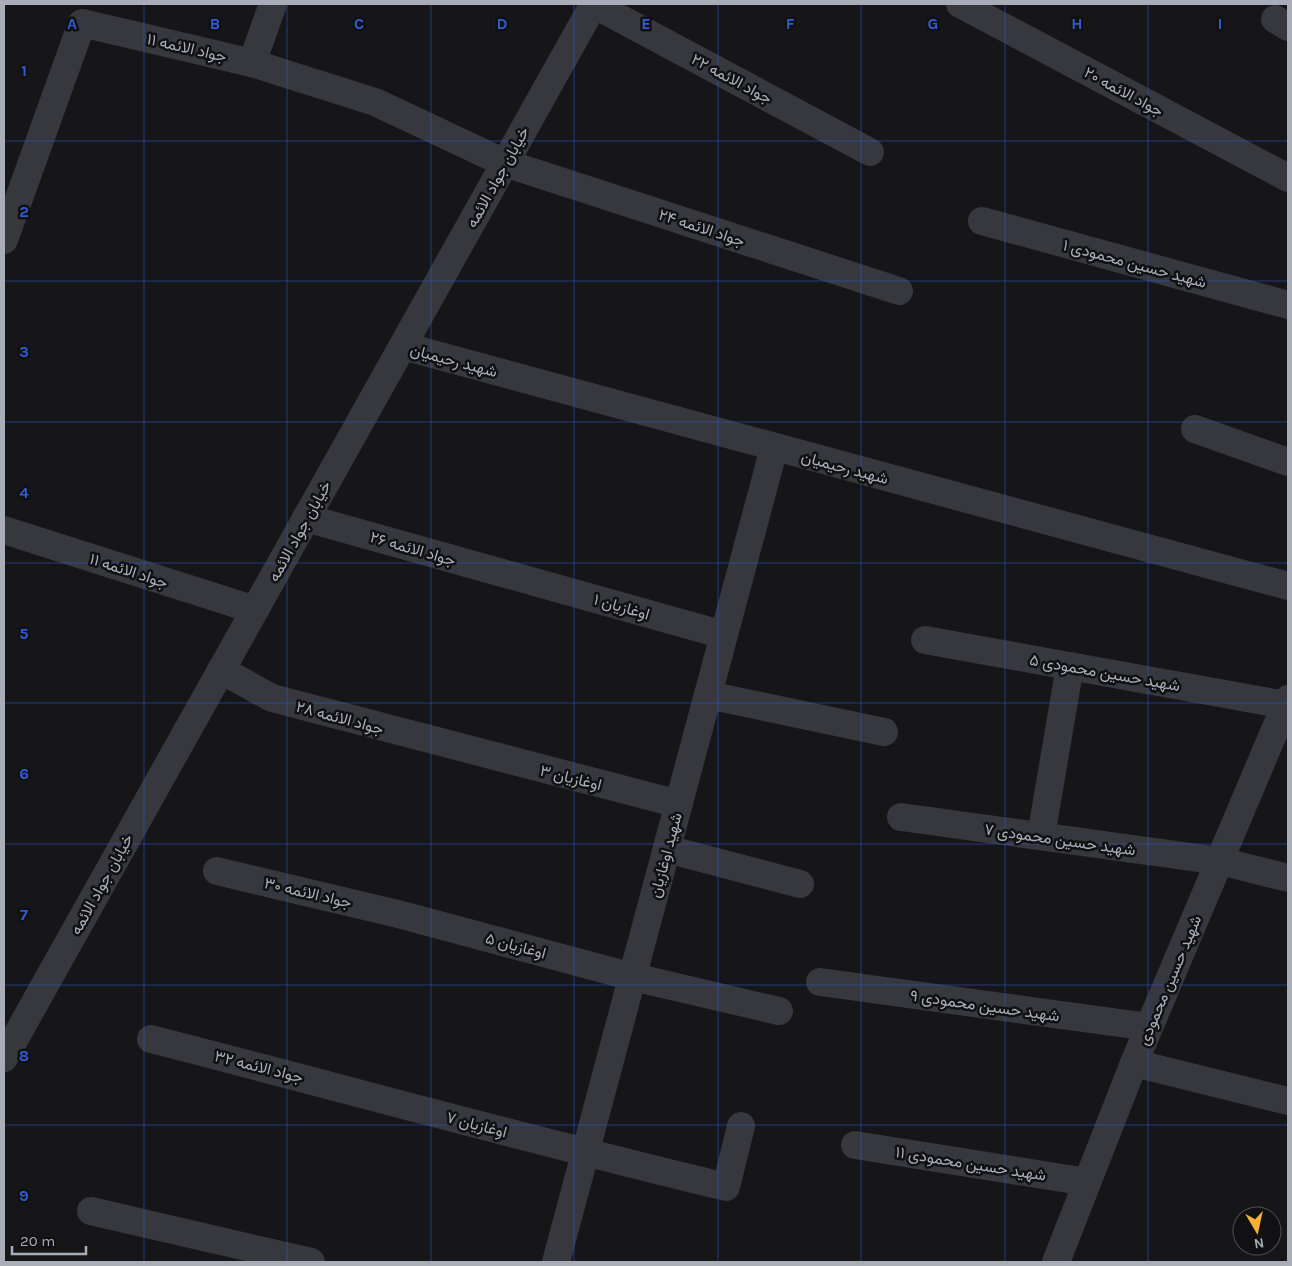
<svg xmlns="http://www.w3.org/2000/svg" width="1292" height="1266" font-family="Karla,Vazirmatn,sans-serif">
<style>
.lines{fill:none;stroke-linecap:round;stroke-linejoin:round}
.minor{stroke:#37383d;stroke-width:28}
.grid{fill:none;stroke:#325cd3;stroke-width:1;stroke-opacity:0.55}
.labels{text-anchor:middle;stroke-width:5;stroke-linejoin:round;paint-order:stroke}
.street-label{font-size:16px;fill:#a8adb8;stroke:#111113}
.grid-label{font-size:16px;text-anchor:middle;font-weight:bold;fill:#325cd3;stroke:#111113;stroke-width:5;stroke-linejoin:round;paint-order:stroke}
</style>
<rect width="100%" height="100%" fill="#161618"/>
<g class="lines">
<g class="minor">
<path d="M593 4 870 152"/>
<path d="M960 4 1288 178"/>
<path d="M1275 19 1288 27"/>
<path d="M252 63 273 4"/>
<path d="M982 221 1288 305"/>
<path d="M4 240 82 23 252 63 375 102 505 163 899 291"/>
<path d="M403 346 1288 586"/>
<path d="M1195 429 1288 462"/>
<path d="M306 518 724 635"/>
<path d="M4 530 255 610"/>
<path d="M925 640 1286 705"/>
<path d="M221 670 272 698 679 804"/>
<path d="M708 695 884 732"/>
<path d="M901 817 1220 861 1288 878"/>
<path d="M1041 836 1070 666"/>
<path d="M667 849 800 884"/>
<path d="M217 871 398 914 633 977 779 1011"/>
<path d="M820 982 1149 1027"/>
<path d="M151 1039C342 1088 533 1141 726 1187L741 1126"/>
<path d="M4 1058 594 4"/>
<path d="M1134 1063 1288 1101"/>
<path d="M855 1145 1087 1182"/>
<path d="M91 1211 311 1262"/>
<path d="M556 1262 774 448"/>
<path d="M1056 1262 1134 1063 1288 699"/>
</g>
</g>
<path class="grid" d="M144 4V1262M287 4V1262M431 4V1262M574 4V1262M718 4V1262M861 4V1262M1005 4V1262M1148 4V1262M4 141H1288M4 281H1288M4 422H1288M4 563H1288M4 703H1288M4 844H1288M4 985H1288M4 1125H1288"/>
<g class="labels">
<g class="street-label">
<text transform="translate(187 47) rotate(13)" y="6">جواد الائمه ۱۱</text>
<text transform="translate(732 78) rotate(28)" y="6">جواد الائمه ۲۲</text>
<text transform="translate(1124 91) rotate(28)" y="6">جواد الائمه ۲۰</text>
<text transform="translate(497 177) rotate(-61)" y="6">خیابان جواد الائمه</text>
<text transform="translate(702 227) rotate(18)" y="6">جواد الائمه ۲۴</text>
<text transform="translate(1135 263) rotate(15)" y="6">شهید حسین محمودی ۱</text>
<text transform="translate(454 360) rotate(15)" y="6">شهید رحیمیان</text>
<text transform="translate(845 467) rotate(15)" y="6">شهید رحیمیان</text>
<text transform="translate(299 531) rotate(-61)" y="6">خیابان جواد الائمه</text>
<text transform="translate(413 548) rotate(16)" y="6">جواد الائمه ۲۶</text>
<text transform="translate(129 570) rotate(18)" y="6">جواد الائمه ۱۱</text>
<text transform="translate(622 606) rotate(16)" y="6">اوغازیان ۱</text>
<text transform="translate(1105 672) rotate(10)" y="6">شهید حسین محمودی ۵</text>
<text transform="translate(340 717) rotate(15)" y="6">جواد الائمه ۲۸</text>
<text transform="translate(571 777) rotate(14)" y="6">اوغازیان ۳</text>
<text transform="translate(1060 839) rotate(8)" y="6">شهید حسین محمودی ۷</text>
<text transform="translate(665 855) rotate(-75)" y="6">شهید اوغازیان</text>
<text transform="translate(101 884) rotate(-61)" y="6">خیابان جواد الائمه</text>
<text transform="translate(308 892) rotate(13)" y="6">جواد الائمه ۳۰</text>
<text transform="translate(516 945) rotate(15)" y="6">اوغازیان ۵</text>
<text transform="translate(1169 980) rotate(-67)" y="6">شهید حسین محمودی</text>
<text transform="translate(985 1005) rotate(8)" y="6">شهید حسین محمودی ۹</text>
<text transform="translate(259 1066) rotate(14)" y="6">جواد الائمه ۳۲</text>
<text transform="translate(477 1124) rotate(15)" y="6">اوغازیان ۷</text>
<text transform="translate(971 1163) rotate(9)" y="6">شهید حسین محمودی ۱۱</text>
</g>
</g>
<g class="grid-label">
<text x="72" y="29">A</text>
<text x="215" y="29">B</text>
<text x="359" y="29">C</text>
<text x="502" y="29">D</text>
<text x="646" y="29">E</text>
<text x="790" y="29">F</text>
<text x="933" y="29">G</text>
<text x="1077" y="29">H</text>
<text x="1220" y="29">I</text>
<text x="24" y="76">1</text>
<text x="24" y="217">2</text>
<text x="24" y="357">3</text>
<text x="24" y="498">4</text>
<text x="24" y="639">5</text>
<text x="24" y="779">6</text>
<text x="24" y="920">7</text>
<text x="24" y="1061">8</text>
<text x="24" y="1201">9</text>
</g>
<rect width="1292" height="1266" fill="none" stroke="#a8adb8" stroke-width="10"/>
<g transform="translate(1257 1231) rotate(171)"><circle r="24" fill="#111113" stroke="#4d4f55"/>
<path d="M0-4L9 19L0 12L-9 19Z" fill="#f2b134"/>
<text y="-8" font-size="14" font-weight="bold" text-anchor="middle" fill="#a8adb8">N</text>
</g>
<path d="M12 1246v8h74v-8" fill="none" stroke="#a8adb8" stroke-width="2.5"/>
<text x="20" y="1246" font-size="15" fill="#a8adb8" stroke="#111113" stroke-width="4" paint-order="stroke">20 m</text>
</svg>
